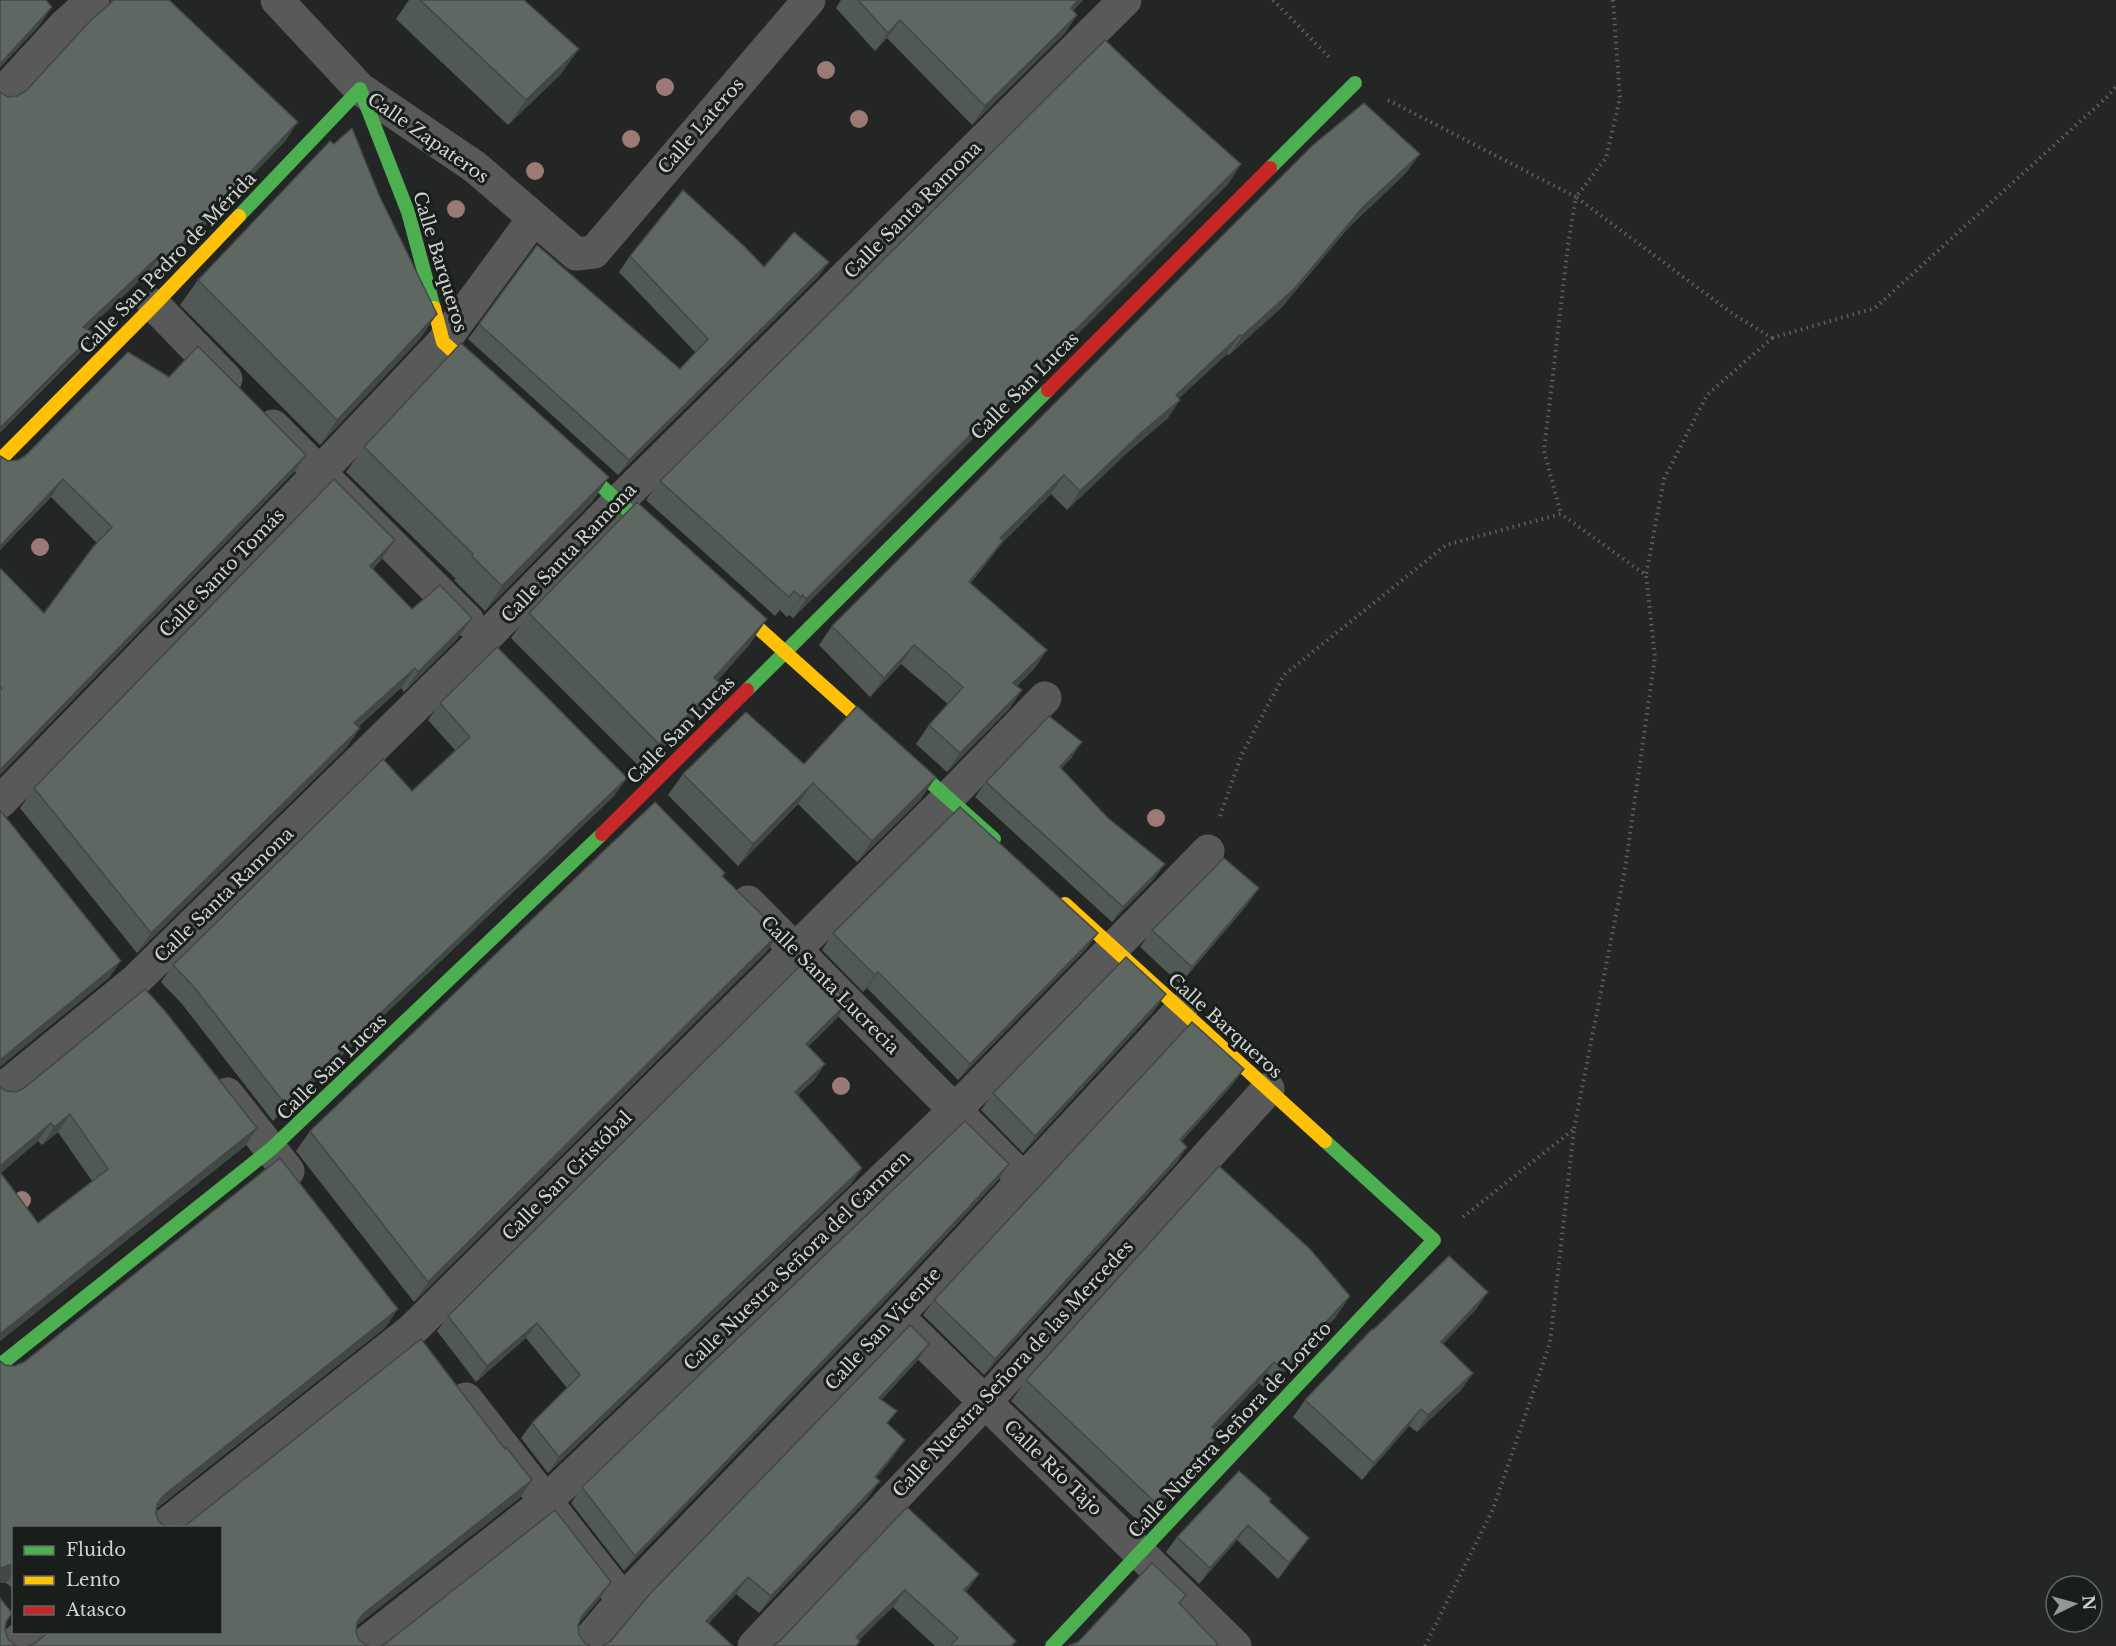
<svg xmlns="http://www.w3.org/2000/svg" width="2116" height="1646" font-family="'Libre Baskerville',serif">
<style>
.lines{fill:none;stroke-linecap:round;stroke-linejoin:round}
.path{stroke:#5f6160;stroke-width:4;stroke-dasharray:1.5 4.5;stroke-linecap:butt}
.street{stroke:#585958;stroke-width:33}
.fast{stroke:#4caf50;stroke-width:14}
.slow{stroke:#ffc107;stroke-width:14}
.jam{stroke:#c62828;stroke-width:14}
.tree{fill:#9b7a75}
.wall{fill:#515954;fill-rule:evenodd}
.shaded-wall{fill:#424845}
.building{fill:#5e6762;stroke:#424845;stroke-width:1.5}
.labels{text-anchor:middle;stroke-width:6;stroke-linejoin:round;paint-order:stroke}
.street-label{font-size:18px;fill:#d1d4d2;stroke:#1a1e1b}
</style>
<rect width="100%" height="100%" fill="#242625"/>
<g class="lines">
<g class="path">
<path d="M1273 0 1329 57"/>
<path d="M1613 0 1620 98 1606 158 1576 197 1733 314 1772 338 1707 395 1664 479 1646 575"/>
<path d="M1388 100 1576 197 1568 245 1544 451 1561 514"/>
<path d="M1772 338 1875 308 2107 97 2116 87"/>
<path d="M1220 816 1242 754 1284 675 1446 545 1561 514 1646 575 1655 657 1625 869 1574 1129"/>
<path d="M1425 1646 1493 1509 1550 1343 1574 1129 1463 1217"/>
</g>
<g class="street">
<path d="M277 0 360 89 475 167 576 254 594 252 809 0"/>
<path d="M0 96 65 25 93 0"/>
<path d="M154 305 226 379"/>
<path d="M273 426 468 621"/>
<path d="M0 802 320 472 443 342 534 218"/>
<path d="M748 902 1023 1179"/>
<path d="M0 1091 135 981 485 638 619 501 1125 0"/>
<path d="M227 1094 288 1171"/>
<path d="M897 1316 1235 1646"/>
<path d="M466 1399 623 1600"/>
<path d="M162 1528 412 1330 948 798 1045 698"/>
<path d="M11 1646 29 1632"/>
<path d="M362 1646 546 1501 955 1110 1208 851"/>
<path d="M584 1646 623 1600 897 1316 1181 1010"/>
<path d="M754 1646 985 1402 1268 1089"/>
</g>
<g class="fast">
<path d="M1270 168 1355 83"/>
<path d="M239 216 360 89 408 212 434 308"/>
<path d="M568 456 661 540"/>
<path d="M747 690 1048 390"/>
<path d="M901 756 994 839"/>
<path d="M0 1365 271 1149 602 834"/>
<path d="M1052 1646 1434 1240 1325 1141"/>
</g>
<g class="slow">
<path d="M434 308 443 342 486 381"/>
<path d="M0 460 154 305 239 216"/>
<path d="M726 599 901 756"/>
<path d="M1065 904 1325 1141"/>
</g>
<g class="jam">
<path d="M1048 390 1270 168"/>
<path d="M602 834 747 690"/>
</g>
</g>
<g class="tree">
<circle cx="826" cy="70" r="9"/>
<circle cx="665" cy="87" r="9"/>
<circle cx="859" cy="119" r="9"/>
<circle cx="631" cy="139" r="9"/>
<circle cx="535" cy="171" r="9"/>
<circle cx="456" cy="209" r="9"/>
<circle cx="40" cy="547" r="9"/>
<circle cx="1156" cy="818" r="9"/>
<circle cx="841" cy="1086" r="9"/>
<circle cx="22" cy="1200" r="9"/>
</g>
<g class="wall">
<path d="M111 0H169L286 140 154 278 149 272 87 329 94 333 82 351 8 97 17 96 26 91 111 3Z"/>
<path d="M409 0H524L561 74 508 125 396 19Z"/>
<path d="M841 0H1083L1073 11 1077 15 1065 33 972 125 887 38 875 51 836 8Z"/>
<path d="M1161 93 1241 164 1228 184 793 618 789 615 787 617 780 610 775 616 646 500 660 481Z"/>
<path d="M1406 173 1349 227 1282 307 1229 355 1227 354 1179 398 1180 400 1167 419 1129 451 1067 510 1051 494 1002 543 989 560 970 584 1047 650 1034 669 1017 686 1022 690 1009 709 947 772 916 744 929 725 948 704 901 664 870 697 819 645 832 626Z"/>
<path d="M630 256 764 267 829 262 818 277 618 475 468 339 479 324 680 369 696 353 619 272Z"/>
<path d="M198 280 420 339 320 445 180 305Z"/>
<path d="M169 377 306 455 294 472 0 775V568L44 613 97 543 51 497 0 550V456L8 461 18 460Z"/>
<path d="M364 447 609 477 592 502 485 611 454 580 456 579 346 472Z"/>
<path d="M395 540 381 560 373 569 412 609 458 638 404 692 401 688 358 727 360 728 346 748 137 953 20 808 34 788Z"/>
<path d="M529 613 750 644 717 681 703 708 642 769 511 638Z"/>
<path d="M440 703 615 795 273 1121 182 1004 161 982 173 965 412 791 455 750 428 720Z"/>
<path d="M1072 757 1061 769 1154 879 1112 922 975 797 986 782Z"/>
<path d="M804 764 921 799 857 862 798 804 738 866 668 795 683 774Z"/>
<path d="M723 877 780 932 766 952 414 1302 296 1151 310 1131Z"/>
<path d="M1259 888 1247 905 1180 984 1140 947 1152 930Z"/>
<path d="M833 933H1098L1086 949 958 1080 867 988 863 992 822 950Z"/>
<path d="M848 1002 837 1018 808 1046 825 1064 814 1080 798 1095 862 1168 851 1184 548 1473 521 1438 532 1423 567 1388 526 1338 476 1382 437 1331 448 1316Z"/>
<path d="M1154 1011 1023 1153 981 1110 993 1093Z"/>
<path d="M1233 1084 1182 1141 1187 1147 1177 1162 984 1375 923 1315 934 1300Z"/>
<path d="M0 1087 6 1091 257 1128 245 1146 0 1341ZM58 1132 92 1181 38 1223 1 1173 38 1141 42 1145Z"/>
<path d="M1009 1164 998 1180 883 1303 624 1571 571 1503 582 1487Z"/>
<path d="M1488 1292 1476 1309 1443 1344 1473 1373 1461 1390 1417 1432 1409 1426 1362 1480 1293 1417 1305 1400 1373 1330Z"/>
<path d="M1350 1296 1335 1318 1267 1390 1259 1383 1216 1429 1212 1439 1214 1441 1199 1462 1141 1524 1011 1401 1026 1380Z"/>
<path d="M386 1327 156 1509V1514L159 1522 14 1527V1589L6 1583 5 1365 14 1366Z"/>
<path d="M929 1344 917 1361 881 1400 888 1424 893 1457 876 1478 867 1499 759 1613 736 1594 709 1623 603 1646 611 1641Z"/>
<path d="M1269 1502 1298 1553 1278 1579 1237 1540 1199 1584 1166 1552 1177 1537Z"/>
<path d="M907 1507 966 1592 1013 1646H935L893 1607 859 1640 780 1641Z"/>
</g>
<g class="shaded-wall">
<path d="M1078 0H1083L1058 27 1071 8Z"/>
<path d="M52 7 40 25 0 68V64Z"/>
<path d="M1077 15 1065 33 972 125 985 106Z"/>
<path d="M900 20 887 38 875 51 888 33Z"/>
<path d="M579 49 561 74 508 125 526 100Z"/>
<path d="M298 122 286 140 154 278 166 260Z"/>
<path d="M1420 154 1406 173 1349 227 1282 307 1229 355 1242 336 1362 208Z"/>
<path d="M1241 164 1228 184 793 618 806 599Z"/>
<path d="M161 254 149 272 71 345 83 327Z"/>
<path d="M829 262 818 277 618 475 629 460Z"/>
<path d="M437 314 420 339 320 445 337 420Z"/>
<path d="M94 333 82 351 0 433V428Z"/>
<path d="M1240 335 1227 354 1162 414 1176 395Z"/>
<path d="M1180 400 1167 419 1129 451 1067 510 1080 491 1142 432Z"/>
<path d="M306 455 294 472 0 775V770Z"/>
<path d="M1064 475 1051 494 1002 543 989 560 955 601 1000 538Z"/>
<path d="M609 477 592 502 485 611 502 586Z"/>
<path d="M63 479 51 497 0 550V546Z"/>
<path d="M395 540 381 560 356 586 370 566Z"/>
<path d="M803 595 789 615 787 617 801 597Z"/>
<path d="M472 618 458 638 404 692 418 672Z"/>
<path d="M767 619 750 644 697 703 714 678Z"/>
<path d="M914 645 901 664 870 697 884 678Z"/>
<path d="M1047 650 1034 669 1000 702 1013 683Z"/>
<path d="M415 668 401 688 340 743 354 723Z"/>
<path d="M720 683 703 708 642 769 659 744Z"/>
<path d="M1022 690 1009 709 947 772 960 753Z"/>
<path d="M360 728 346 748 137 953 151 933Z"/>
<path d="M1082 742 1072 757 1049 782 1060 767Z"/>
<path d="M936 777 921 799 857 862 872 841Z"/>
<path d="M627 778 615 795 273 1121 285 1104Z"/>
<path d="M813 783 798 804 738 866 753 844Z"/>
<path d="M1165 864 1154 879 1112 922 1123 907Z"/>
<path d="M1259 888 1247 905 1180 984 1192 967Z"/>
<path d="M780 932 766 952 414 1302 428 1282Z"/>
<path d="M1098 933 1086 949 958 1080 970 1064Z"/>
<path d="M121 961 109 978 0 1067V1060Z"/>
<path d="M878 972 867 988 863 992 875 975Z"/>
<path d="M1166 994 1154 1011 1023 1153 1035 1136Z"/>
<path d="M848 1002 837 1018 795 1060 806 1044Z"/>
<path d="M825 1064 814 1080 784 1108 795 1092Z"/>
<path d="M1244 1069 1233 1084 1169 1155 1180 1140Z"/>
<path d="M70 1114 58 1132 42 1145 54 1127Z"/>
<path d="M51 1123 38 1141 0 1173V1166Z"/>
<path d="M257 1128 245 1146 0 1341V1334Z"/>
<path d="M1187 1147 1177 1162 984 1375 995 1359Z"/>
<path d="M1009 1164 998 1180 883 1303 624 1571 635 1556Z"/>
<path d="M862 1168 851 1184 548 1473 559 1457Z"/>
<path d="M1488 1292 1476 1309 1429 1359 1441 1342Z"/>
<path d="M1350 1296 1335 1318 1267 1390 1282 1369Z"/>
<path d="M398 1309 386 1327 150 1513 163 1496Z"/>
<path d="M537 1323 526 1338 476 1382 487 1366Z"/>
<path d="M929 1344 917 1361 867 1416 879 1398Z"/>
<path d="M1274 1362 1259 1383 1197 1448 1212 1427Z"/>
<path d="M1473 1373 1461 1390 1417 1432 1428 1415Z"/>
<path d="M1421 1409 1409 1426 1362 1480 1374 1463Z"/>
<path d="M905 1440 893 1457 863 1495 875 1477Z"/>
<path d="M1214 1441 1199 1462 1141 1524 1156 1503Z"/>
<path d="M532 1480 520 1498 350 1631 363 1614Z"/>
<path d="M880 1481 867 1499 759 1613 771 1596Z"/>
<path d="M1248 1525 1237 1540 1199 1584 1210 1568Z"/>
<path d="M1309 1538 1298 1553 1278 1579 1289 1563Z"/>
<path d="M9 1565H14V1573L6 1583H0V1570L1 1568Z"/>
<path d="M979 1574 967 1591 951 1607 964 1590Z"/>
<path d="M748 1577 736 1594 694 1638 706 1621Z"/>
<path d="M611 1582 599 1600 570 1634 582 1616Z"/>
<path d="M905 1590 893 1607 852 1646 856 1637Z"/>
</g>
<g class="building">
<path d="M0 0H46L52 7 0 64Z"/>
<path d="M114 0H169L298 122 166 260 161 254 83 327 94 333 0 428V92L8 97 17 96 26 91 90 21Z"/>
<path d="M420 0H524L579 49 526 100Z"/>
<path d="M858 0H1078L1071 8 1077 15 985 106 900 20 888 33Z"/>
<path d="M1105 40 1161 93 1241 164 806 599 803 595 801 597 794 591 789 597 660 481Z"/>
<path d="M1364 103 1420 154 1362 208 1295 288 1242 336 1240 335 1176 395 1180 400 1142 432 1080 491 1064 475 1000 538 1003 541 969 582 1047 650 1013 683 1022 690 960 753 929 725 963 687 914 645 884 678 832 626 1313 145Z"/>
<path d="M352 128 379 195 437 314 337 420 198 280 330 141 334 144Z"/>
<path d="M683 190 745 247 764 267 794 232 829 262 629 460 479 324 537 245 680 369 708 339 630 256Z"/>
<path d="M461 343 609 477 502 586 472 556 473 554 364 447Z"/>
<path d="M198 346 306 455 0 770V691L2 688 0 686V568L44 613 93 547 112 527 63 479 0 546V456L8 461 18 460 25 456 128 352 169 377Z"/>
<path d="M334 479 395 540 370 566 412 609 440 585 472 618 418 672 415 668 354 723 360 728 151 933 34 788Z"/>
<path d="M637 502 767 619 714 678 720 683 659 744 529 613Z"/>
<path d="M497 647 627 778 285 1104 194 987 173 965 383 759 412 791 470 737 440 703Z"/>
<path d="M857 706 936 777 872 841 813 783 753 844 683 774 746 712 804 764Z"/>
<path d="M1049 716 1082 742 1060 767 1108 818 1165 864 1123 907 986 782Z"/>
<path d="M655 802 725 873 722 876 780 932 428 1282 310 1131Z"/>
<path d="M960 807 1098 933 970 1064 878 972 875 975 833 933Z"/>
<path d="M0 810 121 961 0 1060Z"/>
<path d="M1224 858 1259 888 1192 967 1152 930Z"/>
<path d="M1126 957 1166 994 1035 1136 993 1093Z"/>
<path d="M806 960 848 1002 806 1044 825 1064 795 1092 862 1168 559 1457 532 1423 580 1375 537 1323 487 1366 448 1316Z"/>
<path d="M145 989 165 1011 257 1128 0 1334V1172L38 1223 108 1169 70 1114 54 1127 51 1123 0 1166V1087L6 1091 16 1092 24 1088Z"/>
<path d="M1192 1022 1244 1069 1180 1140 1187 1147 995 1359 934 1300Z"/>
<path d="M965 1121 1009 1164 894 1287 635 1556 582 1487Z"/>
<path d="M280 1158 398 1309 163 1496 157 1504 156 1514 159 1522 167 1527H14V1565H9L1 1568 0 1570V1361L5 1365 14 1366 24 1362Z"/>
<path d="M1219 1166 1310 1249 1350 1296 1282 1369 1274 1362 1212 1427 1218 1430 1211 1438 1214 1441 1156 1503 1026 1380Z"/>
<path d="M1449 1256 1488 1292 1441 1342 1473 1373 1428 1415 1421 1409 1374 1463 1305 1400 1372 1329 1373 1330Z"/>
<path d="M910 1325 929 1344 879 1398 897 1411 887 1423 905 1440 875 1477 880 1481 771 1596 748 1577 706 1621 733 1646H602L611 1641 649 1595Z"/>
<path d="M421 1339 505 1449 506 1447 532 1480 363 1614 357 1622 356 1632 359 1640 368 1646H28L35 1643 49 1632H220V1527H181L186 1525Z"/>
<path d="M1239 1471 1271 1499 1269 1501 1309 1538 1289 1563 1248 1525 1210 1568 1177 1537Z"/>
<path d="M907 1507 979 1574 964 1590 1016 1641 1011 1646H952L951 1645 958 1638 905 1590 856 1637 860 1641 856 1646H772L780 1641Z"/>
<path d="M555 1510 611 1582 582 1616 578 1625 579 1635 585 1643 591 1646H380L386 1643Z"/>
<path d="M1152 1563 1186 1595 1179 1603 1218 1644 1215 1646H1068L1078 1642Z"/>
<path d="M0 1598 12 1613 6 1622 5 1630 8 1639 16 1646H19H0Z"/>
</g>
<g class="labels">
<g class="street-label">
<text transform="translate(701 126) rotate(-49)" y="6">Calle Lateros</text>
<text transform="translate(428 138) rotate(35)" y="6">Calle Zapateros</text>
<text transform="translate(913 210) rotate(-45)" y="6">Calle Santa Ramona</text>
<text transform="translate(440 262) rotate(73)" y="6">Calle Barqueros</text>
<text transform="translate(168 263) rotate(-46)" y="6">Calle San Pedro de Mérida</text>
<text transform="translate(1025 386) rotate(-45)" y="6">Calle San Lucas</text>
<text transform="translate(569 553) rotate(-46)" y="6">Calle Santa Ramona</text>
<text transform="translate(222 573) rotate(-46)" y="6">Calle Santo Tomás</text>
<text transform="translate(681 730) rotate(-45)" y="6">Calle San Lucas</text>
<text transform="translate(224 895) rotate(-44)" y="6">Calle Santa Ramona</text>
<text transform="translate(830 985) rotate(45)" y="6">Calle Santa Lucrecia</text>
<text transform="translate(1225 1026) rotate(42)" y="6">Calle Barqueros</text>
<text transform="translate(332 1067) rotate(-44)" y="6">Calle San Lucas</text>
<text transform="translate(567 1176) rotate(-45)" y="6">Calle San Cristóbal</text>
<text transform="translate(797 1261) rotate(-44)" y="6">Calle Nuestra Señora del Carmen</text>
<text transform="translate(883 1329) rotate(-47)" y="6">Calle San Vicente</text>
<text transform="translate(1013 1369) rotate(-47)" y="6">Calle Nuestra Señora de las Mercedes</text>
<text transform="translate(1230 1430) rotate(-47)" y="6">Calle Nuestra Señora de Loreto</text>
<text transform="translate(1053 1468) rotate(44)" y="6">Calle Río Tajo</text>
</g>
</g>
<rect x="12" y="1526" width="210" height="108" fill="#1a1e1b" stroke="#636764" stroke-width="1.5"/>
<rect x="24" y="1546" width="30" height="9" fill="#4caf50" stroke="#636764" stroke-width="1.5"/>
<text x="66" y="1556" font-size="18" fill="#d1d4d2">Fluido</text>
<rect x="24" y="1576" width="30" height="9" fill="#ffc107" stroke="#636764" stroke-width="1.5"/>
<text x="66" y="1586" font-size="18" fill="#d1d4d2">Lento</text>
<rect x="24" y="1606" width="30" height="9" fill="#c62828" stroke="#636764" stroke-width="1.5"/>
<text x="66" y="1616" font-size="18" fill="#d1d4d2">Atasco</text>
<g transform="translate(2074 1604) rotate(85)"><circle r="28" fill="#1a1e1b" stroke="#636764" stroke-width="1.5"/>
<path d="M0-4.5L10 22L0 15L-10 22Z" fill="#949795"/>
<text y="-9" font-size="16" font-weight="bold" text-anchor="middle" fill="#d1d4d2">N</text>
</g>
</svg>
